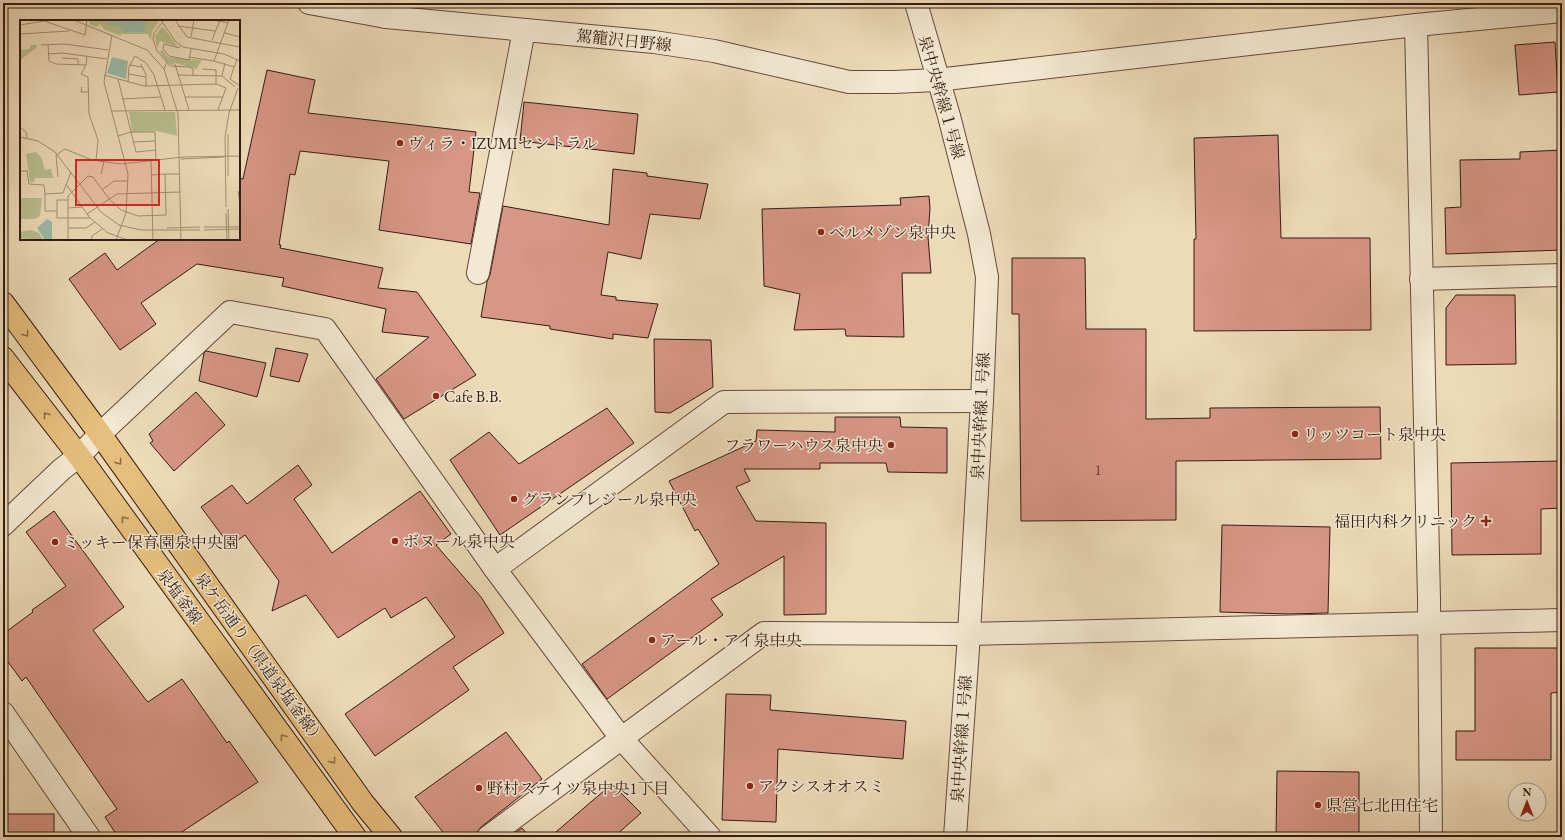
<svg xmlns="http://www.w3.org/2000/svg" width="1565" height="840" font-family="'EB Garamond','Noto Serif JP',serif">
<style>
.building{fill:#d79686;stroke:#351b12}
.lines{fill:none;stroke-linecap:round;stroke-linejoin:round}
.minor-casing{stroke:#634b3c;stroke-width:24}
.tertiary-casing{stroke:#634b3c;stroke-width:24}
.primary-casing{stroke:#351b12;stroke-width:24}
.minor{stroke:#f3e8d1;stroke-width:22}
.tertiary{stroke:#f3e8d1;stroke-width:22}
.primary{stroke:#e6be7c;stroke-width:22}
.oneway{stroke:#8e6c47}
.poi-dot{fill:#8f2418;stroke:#f3e8d1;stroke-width:1.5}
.labels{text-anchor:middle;stroke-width:3;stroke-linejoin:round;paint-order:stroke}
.number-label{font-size:14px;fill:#5e3a2f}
.street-label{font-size:16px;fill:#351b12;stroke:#f3e8d1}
.poi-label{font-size:16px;fill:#351b12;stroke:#f3e8d1;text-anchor:start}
.inset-road{fill:none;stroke:#a38e76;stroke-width:1}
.view{fill:#d62828;fill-opacity:0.15;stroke:#d62828;stroke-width:2}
.inset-edge{fill:none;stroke:#351b12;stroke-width:2}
</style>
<rect width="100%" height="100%" fill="#eddbb8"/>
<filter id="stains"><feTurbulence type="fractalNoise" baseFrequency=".005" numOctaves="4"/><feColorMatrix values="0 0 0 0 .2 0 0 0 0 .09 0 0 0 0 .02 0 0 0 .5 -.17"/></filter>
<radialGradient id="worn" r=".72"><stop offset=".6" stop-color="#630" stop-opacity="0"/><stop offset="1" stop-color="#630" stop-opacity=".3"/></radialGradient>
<g class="building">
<path d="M1555 42 1558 92 1519 95 1515 45Z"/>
<path d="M267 70 315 80 308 113 476 132 469 192 480 193 471 244 379 230 389 161 300 151 295 175 290 174 279 245H281L280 248 383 268 378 288 417 292 476 375 404 419 376 379 429 337 382 332 386 309 282 286 284 278 197 264 141 303 156 324 120 350 69 279 105 253 117 270 160 239H239V178L243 179Z"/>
<path d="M524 102 638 114 634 154 520 141Z"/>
<path d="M1278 135 1281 238H1370L1371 330 1194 331V239H1196L1194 138Z"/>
<path d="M1562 150V250L1446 254 1445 208 1461 207 1460 160 1520 159V152Z"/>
<path d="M613 169 647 173V176L708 184 700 219 650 214 641 259 608 252 601 295 616 297V300L658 304 648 338 613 334V339L550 329V326L481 317 487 282 490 275 503 206 609 225Z"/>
<path d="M929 196 930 208 928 237 931 273H902L904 337 846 336 845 329 794 330 800 294 764 286 762 209 901 205 900 198Z"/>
<path d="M1012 258H1085L1086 329H1146V419L1210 418V408L1380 407 1381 459 1176 461V520L1021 521 1019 314H1012Z"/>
<path d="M1456 295H1515L1516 364 1446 365V308Z"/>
<path d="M654 339 711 340 713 387 670 413 655 412Z"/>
<path d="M276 348 308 354 299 382 270 376Z"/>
<path d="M206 351 266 363 257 397 199 381 204 353Z"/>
<path d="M196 392 225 425 174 471 150 443 153 441 149 434Z"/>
<path d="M607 408 634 443 500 535 450 460 489 432 519 464Z"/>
<path d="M835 417H900L901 427 947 428V473L888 472 886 463H820V469H744L750 481 736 487 756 521 826 523V614L784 615V556L711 599 723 615 607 699 582 664 719 564 698 529 695 531 669 481 756 441 757 430 835 432Z"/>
<path d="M1562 461V508L1541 509V554L1452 555 1451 463Z"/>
<path d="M298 465 312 485 294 499 332 553 420 491 451 534 436 545 481 597 504 633 453 667 469 690 375 756 345 714 455 637 426 597 391 618 385 608 338 638 306 595 272 611 279 581 245 535 230 546 201 507 232 485 247 504Z"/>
<path d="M54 511 124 607 93 630 146 700 148 702 182 679 227 743 229 741 258 782 174 837H118L105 817 117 809 26 677 22 681 3 655V634L33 612 32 610 66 586 26 532Z"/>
<path d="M1222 525 1330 527 1328 613 1288 614 1220 612Z"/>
<path d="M1475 648H1562V692L1551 693V760H1456V731H1475Z"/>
<path d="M726 694 771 695 770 710 906 721 903 759 778 749 776 822 722 820Z"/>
<path d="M506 732 542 779 481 827 477 832 476 836H446L415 797Z"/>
<path d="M1277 771 1359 772V837H1276Z"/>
<path d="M612 784 641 813 614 837H550Z"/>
<rect x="3" y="814" width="51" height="23"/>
<path d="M522 828 530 837H509Z"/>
</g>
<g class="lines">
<defs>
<g id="minor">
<path d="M386 17V3"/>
<path d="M1416 25 1429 599 1431 837"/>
<path d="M478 273 524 30"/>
<path d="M1421 279 1562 275"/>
<path d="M3 525 62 469 79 456 100 434 230 312 325 329 495 569 621 738 710 837"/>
<path d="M495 569 724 402 982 401"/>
<path d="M3 713 89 837"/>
<path d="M488 837 764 633 969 634 1562 620"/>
</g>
<g id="tertiary">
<path d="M309 3 386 17 654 42 714 51 849 82H894L937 80 1416 25 1562 11"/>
<path d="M916 3 949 116 979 234 987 277 982 401 969 634 955 837"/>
</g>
<g id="primary">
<path d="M3 303 100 434 363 803 391 837"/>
<path d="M3 358 79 456 355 837"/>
</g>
</defs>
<use href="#minor" class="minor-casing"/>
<use href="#tertiary" class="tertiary-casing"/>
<use href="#primary" class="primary-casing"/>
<use href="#minor" class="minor"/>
<use href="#tertiary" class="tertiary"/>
<use href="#primary" class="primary"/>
</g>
<defs><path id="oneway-chevron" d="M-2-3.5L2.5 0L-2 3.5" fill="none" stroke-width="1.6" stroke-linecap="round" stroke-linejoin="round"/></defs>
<g class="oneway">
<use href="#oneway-chevron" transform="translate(26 334) rotate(54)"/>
<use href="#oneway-chevron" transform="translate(46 415) rotate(-128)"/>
<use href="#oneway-chevron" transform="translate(119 462) rotate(54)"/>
<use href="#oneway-chevron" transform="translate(124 519) rotate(-126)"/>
<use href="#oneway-chevron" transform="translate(283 737) rotate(-126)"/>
<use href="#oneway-chevron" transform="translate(333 761) rotate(54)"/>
</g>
<g class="poi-dot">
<circle cx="400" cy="143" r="4"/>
<circle cx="821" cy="232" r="4"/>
<circle cx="436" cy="396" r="4"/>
<circle cx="1295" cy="434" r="4"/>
<circle cx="891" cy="445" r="4"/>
<circle cx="514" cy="499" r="4"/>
<path d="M1484 515h4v4h4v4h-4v4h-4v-4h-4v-4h4z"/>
<circle cx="395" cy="541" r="4"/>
<circle cx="55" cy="542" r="4"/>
<circle cx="652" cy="640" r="4"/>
<circle cx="750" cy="786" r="4"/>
<circle cx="479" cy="788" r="4"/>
<circle cx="1318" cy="805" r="4"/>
</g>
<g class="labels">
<g class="number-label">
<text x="1098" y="475">1</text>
</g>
<g class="street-label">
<text transform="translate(624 40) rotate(6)" y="6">駕籠沢日野線</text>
<text transform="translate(942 97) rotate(74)" y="6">泉中央幹線１号線</text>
<text transform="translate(980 416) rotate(-87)" y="6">泉中央幹線１号線</text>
<text transform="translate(180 596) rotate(54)" y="6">泉塩釜線</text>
<text transform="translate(260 658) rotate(54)" y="6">泉ケ岳通り（県道泉塩釜線）</text>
<text transform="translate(961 739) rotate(-86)" y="6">泉中央幹線１号線</text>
</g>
<g class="poi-label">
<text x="408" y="149">ヴィラ・IZUMIセントラル</text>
<text x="829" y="238">ベルメゾン泉中央</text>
<text x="444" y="402">Cafe B.B.</text>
<text x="1303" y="440">リッツコート泉中央</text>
<text x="883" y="451" text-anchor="end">フラワーハウス泉中央</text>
<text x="522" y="505">グランプレジール泉中央</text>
<text x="1477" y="527" text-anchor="end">福田内科クリニック</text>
<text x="403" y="547">ボヌール泉中央</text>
<text x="63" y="548">ミッキー保育園泉中央園</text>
<text x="660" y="646">アール・アイ泉中央</text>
<text x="758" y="792">アクシスオオスミ</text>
<text x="487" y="794">野村ステイツ泉中央1丁目</text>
<text x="1326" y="811">県営七北田住宅</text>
</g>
</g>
<g transform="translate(20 20)">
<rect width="220" height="220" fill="#eddbb8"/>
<path d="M69 0H138V2L132 11 131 20 128 14H101V16L85 10 80 4 76 7 70 4ZM142 7H143L158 27 140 21 137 28 135 16ZM11 25H17L16 28 0 40V30L9 29ZM142 30 148 37 182 40 176 49 155 43 149 46 140 32ZM109 92H155L157 116 137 111 112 112ZM16 132 21 137 25 150 31 149 33 158H15L14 162H10L6 134ZM0 178H22L20 196 15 199H0ZM11 210 19 213 23 220 0 218V212Z" fill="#b8c08f"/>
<path d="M92 0H116L128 3 124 6 125 12H103L98 6 87 5ZM92 37 108 41 106 59 87 53ZM27 199 32 202V220H25L17 208Z" fill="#9abca8"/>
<path class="inset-road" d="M54 0 127 30 144 49 158 94 161 220M141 0 155 21 163 27 204 34 220 41M144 0 134 13 133 19 137 31 147 42 144 49M155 0 167 17 220 27M193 0 208 3M209 0 194 41 214 47M0 5 24 1 65 15 67 0M158 6 195 11M205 13 220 17M0 14 49 11M92 15 84 62 108 154 106 193 96 220M171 17 174 0M192 20 200 0M28 24 29 41 36 44 66 45 67 36M21 25 44 24 88 30M160 26 159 28 144 24 143 29 149 36 169 40 171 29M29 34 42 33 87 39M169 37 194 41M42 38 58 39V45M217 39 210 59 220 66M205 43 202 56 215 67M121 44 126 55V66M155 44 169 90M66 45 61 54 68 57 69 94 78 120 76 141M109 45 122 47M151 46 169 47 173 49V55M108 54 126 57M84 55 124 66 196 64V50L183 49M158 55 202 56M98 59 116 132 136 130M108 62 109 47 115 36 126 43 134 55 145 90M196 64 206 68 198 90M62 67 61 72H68M165 77H203M102 79 141 77M92 91 220 90M0 107 6 112 7 118M208 114V156M98 116 111 112H135L136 141M0 117 18 121 35 132 81 192 99 205 121 210H180M113 122 135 121M161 139 204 137M131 141 133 220M0 151H7L9 164 24 165 25 174 43 173 51 152M81 154 84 141M145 154H159M38 157 36 135 45 129 72 140 101 144 163 137 220 136M46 164 70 198M82 170 94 161H108M218 171 220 183M25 174V191H37V180H48V176L68 156 73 157 89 179 101 190 118 196 146 195 145 154 132 155M48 180V220M206 187 205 117 209 93 218 68M48 188 62 187M208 189 209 220M37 191V198H70L88 213 108 220M206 193 207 220M67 194 97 174 160 172M184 207H220M48 208H66L75 202M147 208 180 207M184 210 220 209M71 220 72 216 82 209"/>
<path class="view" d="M56 140H139V185H56Z"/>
<rect width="220" height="220" class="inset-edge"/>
</g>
<rect width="1565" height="840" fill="none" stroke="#eddbb8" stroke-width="16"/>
<rect x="4" y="4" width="1557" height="832" fill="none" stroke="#351b12" stroke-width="2"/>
<rect x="8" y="8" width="1549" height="824" fill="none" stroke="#351b12"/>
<g transform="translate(1527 802)"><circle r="19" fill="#f3e8d1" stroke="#a79685"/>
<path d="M0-3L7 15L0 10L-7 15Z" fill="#8f2418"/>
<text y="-6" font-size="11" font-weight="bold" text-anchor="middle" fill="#351b12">N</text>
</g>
<rect width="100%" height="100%" filter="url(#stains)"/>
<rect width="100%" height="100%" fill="url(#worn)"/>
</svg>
